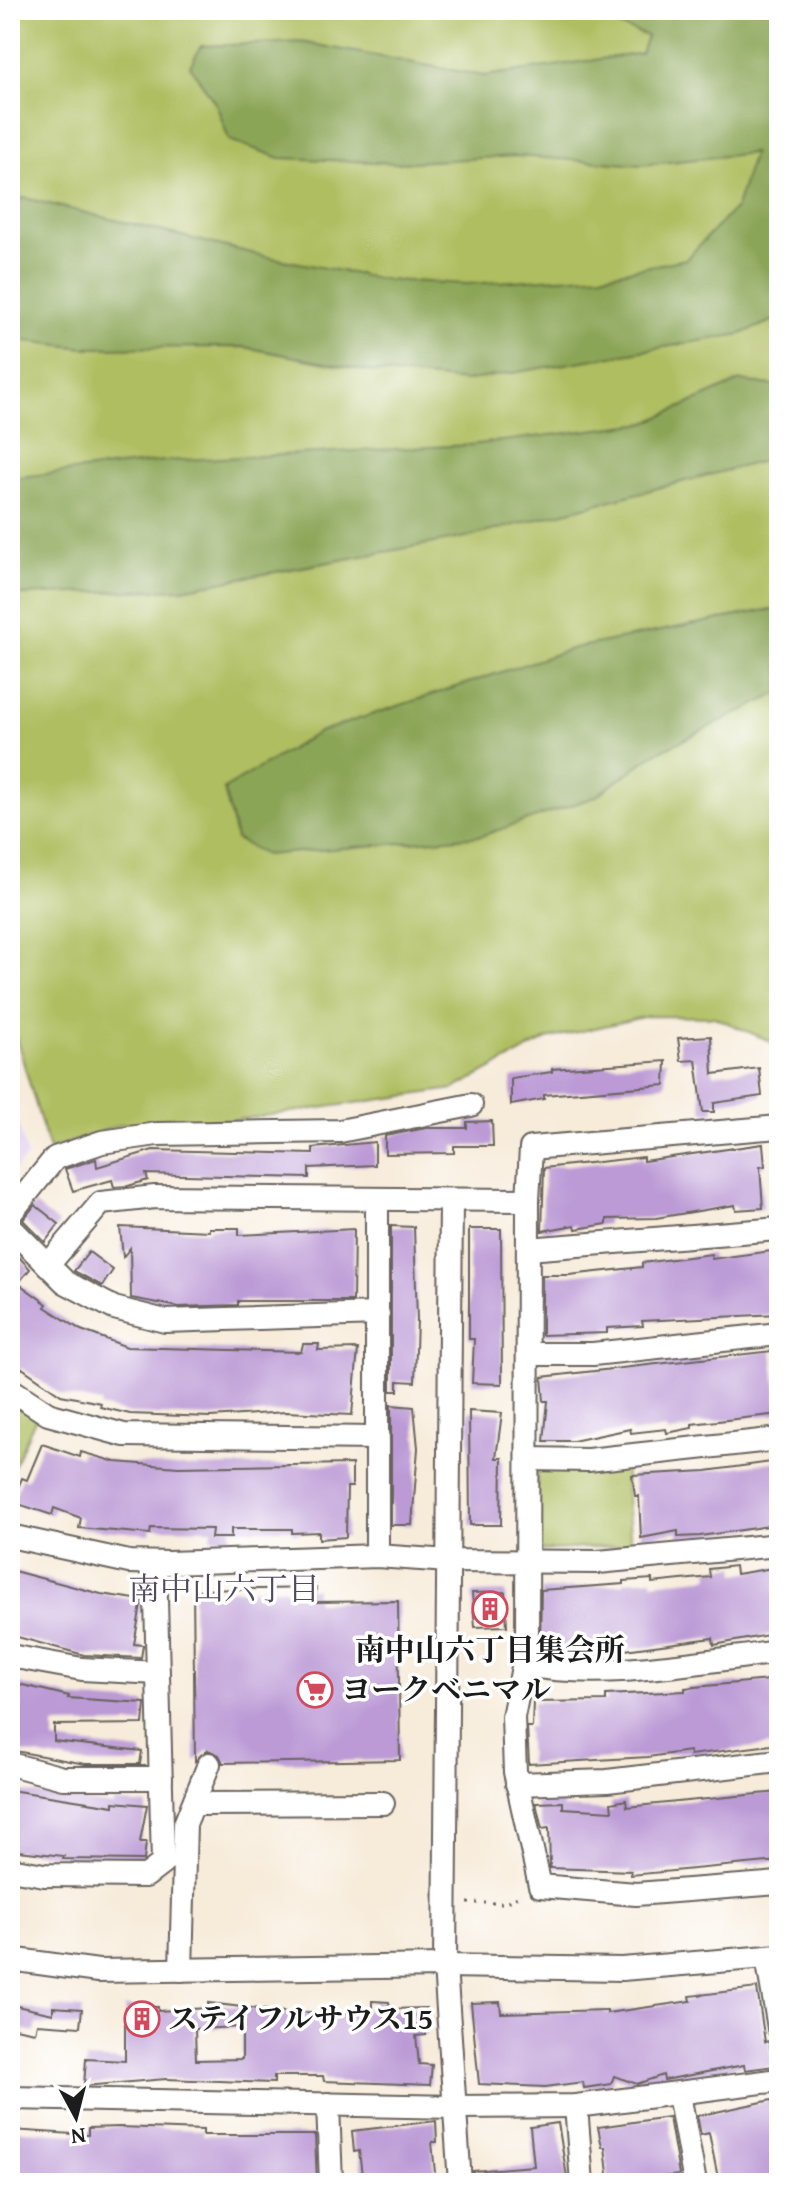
<svg xmlns="http://www.w3.org/2000/svg" width="789" height="2193" font-family="'Gentium Book Plus','Noto Serif JP',serif">
<style>
.built{fill:#e4d3f2}
.green{fill:#afbe61;stroke:#666d3e;stroke-width:2}
.forest{fill:#8ba557;stroke:#54603a;stroke-width:2}
.building{fill:#bb9ad5;fill-rule:evenodd}
.lines{fill:none;stroke-linecap:round;stroke-linejoin:round}
.minor-casing{stroke:#69645e;stroke-width:26}
.path{stroke:#69645e;stroke-width:3;stroke-dasharray:2 6;stroke-linecap:butt}
.minor{stroke:#fff;stroke-width:22}
.labels{text-anchor:middle;stroke-width:7;stroke-linejoin:round;paint-order:stroke}
.poi-label{font-size:30px;font-weight:bold;fill:#1c1c1c;stroke:#fff;text-anchor:start}
.neighbourhood-label{font-size:32px;fill:#54485d;stroke:#fff}
</style>
<rect width="100%" height="100%" fill="#fff"/>
<filter id="ink" filterUnits="userSpaceOnUse"><feTurbulence type="fractalNoise" baseFrequency=".0125" numOctaves="2"/><feDisplacementMap in="SourceGraphic" scale="16" xChannelSelector="R" yChannelSelector="G"/><feConvolveMatrix kernelMatrix="1 2 1 2 8 2 1 2 1" color-interpolation-filters="sRGB"/></filter>
<filter id="wash" filterUnits="userSpaceOnUse"><feTurbulence type="fractalNoise" baseFrequency=".006" numOctaves="4" result="noise"/><feDisplacementMap in="SourceGraphic" scale="32" xChannelSelector="R" yChannelSelector="G"/><feGaussianBlur stdDeviation="1.8" result="paint"/><feColorMatrix in="noise" values="0 0 0 0 0 0 0 0 0 0 0 0 0 0 0 0 0 1.4 0 .05"/><feComposite in="paint" operator="in"/></filter>
<g filter="url(#wash)">
<rect width="100%" height="100%" fill="#f7ebd9"/>
<path class="built" d="M10 1089 27 1157 10 1174Z"/>
<g class="green">
<path d="M10 10H779V1053L770 1041 714 1017 648 1016 547 1039 454 1089 236 1120 122 1124 49 1150 10 1017Z"/>
<path d="M10 1403 36 1418 10 1475Z"/>
<path d="M624 1463 631 1545 538 1551 537 1469Z"/>
</g>
<g class="forest">
<path d="M576 10H779V318L741 334 465 381 372 372 244 347 84 348 10 339V199L25 198 268 257 388 280 467 284 604 275 686 259 736 207 753 153 642 165 516 156 397 163 280 158 229 140 217 106 190 66 201 46 301 42 484 76 641 53 647 36Z"/>
<path d="M740 381 779 386V457L472 536 182 589 20 595 10 592V478L164 461 469 445 646 423Z"/>
<path d="M766 610H779V693L654 754 595 797 481 836 265 855 236 839 224 789 319 732 574 648Z"/>
</g>
<g id="blocks">
<g class="building">
<path d="M711 1036 713 1074 759 1068 762 1096 714 1103V1112H703L696 1060 681 1061 678 1038Z"/>
<path d="M666 1061 665 1085 544 1095V1099L511 1105V1078L552 1072V1069Z"/>
<path d="M492 1121 493 1146H454V1153L385 1154V1136L426 1128H467V1122Z"/>
<path d="M375 1142V1165L309 1168V1178L146 1174 148 1180 128 1186 114 1187 112 1180 73 1191 65 1169 96 1159 97 1167 153 1150 313 1154V1148Z"/>
<path d="M763 1144 765 1166 760 1167 763 1208 736 1210 735 1205 656 1218 607 1219V1224L576 1229 575 1225 542 1231 544 1168 643 1157V1161Z"/>
<path d="M35 1205 59 1224 45 1242 23 1220Z"/>
<path d="M391 1226 414 1227 417 1319 415 1382 398 1381V1391H391Z"/>
<path d="M120 1227 209 1231V1228H239V1235L354 1229 353 1301H238V1305L179 1307 131 1298 130 1248 123 1257Z"/>
<path d="M469 1229H501L502 1384 472 1383 474 1339H469Z"/>
<path d="M10 1247 30 1269 18 1283 47 1304 45 1307 81 1330 127 1347 301 1352 303 1344H319L318 1350 358 1349 352 1415 286 1412 210 1417 130 1414 100 1407 101 1403 61 1395 22 1368 20 1371 10 1365Z"/>
<path d="M779 1250V1314L642 1321 643 1326 607 1328V1333L542 1335V1275H569L642 1267V1263L711 1254 712 1259Z"/>
<path d="M89 1252 113 1270 102 1286 74 1271Z"/>
<path d="M772 1351 779 1414 692 1424V1428L667 1433 666 1429 631 1433 630 1429 573 1441H544L548 1401H544L542 1377Z"/>
<path d="M391 1405 414 1407 418 1448 412 1525H391Z"/>
<path d="M469 1411 502 1413 496 1458H502L501 1525H470Z"/>
<path d="M42 1444 80 1457 81 1452 116 1462 178 1467 352 1464V1487H347L346 1537 319 1539V1532L292 1533V1529H231V1538H211L212 1529 151 1528 150 1534 79 1528 81 1518 54 1508 52 1515 12 1502 22 1478 27 1480Z"/>
<path d="M779 1461 776 1525 700 1536 678 1537V1531L641 1538 639 1496H635L632 1475 706 1471Z"/>
<path d="M735 1566 736 1574 779 1567V1633L714 1645 713 1638 581 1656 540 1653 541 1590 624 1584V1581L652 1579V1583L710 1577 709 1569Z"/>
<path d="M10 1570 101 1594 142 1600 134 1644 143 1645 141 1658 84 1655 10 1635Z"/>
<path d="M316 1588V1602L398 1601 400 1760 223 1763 219 1755 208 1750 195 1761 193 1590Z"/>
<path d="M505 1592 507 1626 475 1627 472 1593Z"/>
<path d="M779 1679V1744L690 1755 689 1751 648 1757 529 1764 527 1727H532L533 1702 606 1701V1695L685 1691V1688Z"/>
<path d="M10 1682 69 1696 68 1698 145 1703 143 1724 54 1725V1741L142 1751 140 1764H85L10 1750Z"/>
<path d="M10 1790 114 1806V1802L147 1805 140 1842H146L144 1860 63 1859 64 1856 10 1850Z"/>
<path d="M779 1792V1814L774 1815 779 1861 631 1875V1871L550 1868 549 1828 542 1829 536 1803 563 1802V1808L612 1811 611 1803 626 1800 627 1807Z"/>
<path d="M757 1988 765 2042 769 2041 774 2066 745 2070 744 2065 664 2080 663 2075 637 2084 614 2076 611 2084 584 2088 583 2082 545 2087 479 2084 471 2003 500 2002 501 2013 607 2010V2013L691 2001 690 1996Z"/>
<path d="M372 2001 389 2002 390 2009 426 2008V2035L416 2036 419 2064 432 2065 430 2085 324 2081 323 2076H274V2083L166 2079 84 2086 86 2059 125 2061V2007H158V2011L208 2008V2003L284 2012 361 2013 360 2010H372ZM242 2027V2059L196 2060 195 2029Z"/>
<path d="M12 2005 53 2014V2007L82 2009 80 2027 37 2024 35 2032 10 2027Z"/>
<path d="M772 2100 779 2132V2183H719L709 2133 701 2135 697 2116Z"/>
<path d="M669 2117 679 2175 609 2183 605 2147H602L598 2127Z"/>
<path d="M436 2121 437 2142H432L436 2183H363L359 2151 354 2152 352 2131Z"/>
<path d="M558 2123 568 2183H474L473 2171 534 2166 530 2127Z"/>
<path d="M119 2127 203 2130V2135H315L317 2183H12V2130L88 2135V2128Z"/>
</g>
</g>
</g>
<g filter="url(#ink)">
<use href="#blocks" fill-opacity="0" stroke="#69645e" stroke-width="2"/>
<g class="lines">
<defs>
<g id="minor">
<path d="M779 1127 531 1148 528 1200 527 1647 513 1717 515 1772 540 1886 636 1894 779 1883"/>
<path d="M451 1200 445 1966 460 2183"/>
<path d="M10 1214 55 1158 102 1142 157 1134 340 1131 471 1105"/>
<path d="M10 1227 65 1282 114 1308 165 1321 378 1314"/>
<path d="M528 1249 779 1229"/>
<path d="M48 1265 101 1203 155 1197 528 1200"/>
<path d="M528 1354H593L779 1334"/>
<path d="M10 1389 48 1414 124 1435 378 1438"/>
<path d="M528 1459 588 1460 779 1439"/>
<path d="M10 1536 129 1562 168 1563 377 1556 449 1561 598 1562 779 1545"/>
<path d="M377 1556V1199"/>
<path d="M10 1656 82 1669 158 1673"/>
<path d="M524 1665C607 1680 695 1662 779 1652"/>
<path d="M10 1764 63 1778H161"/>
<path d="M517 1784 607 1781 779 1761"/>
<path d="M195 1804 383 1803"/>
<path d="M10 1869 44 1875 146 1876 163 1863 155 1563"/>
<path d="M767 1957 779 2028"/>
<path d="M10 1959 98 1971 445 1966 622 1969 779 1956"/>
<path d="M181 1970 185 1824 209 1764"/>
<path d="M679 2094 695 2183"/>
<path d="M10 2098 455 2107 576 2106 779 2080"/>
<path d="M328 2104 331 2183"/>
<path d="M576 2106 582 2183"/>
</g>
</defs>
<use href="#minor" class="minor-casing"/>
<path class="path" d="M468 1903H504L522 1895"/>
<use href="#minor" class="minor"/>
</g>
</g>
<defs>
<symbol id="building-ring" viewBox="-11 -11 22 22"><circle r="9.5" fill="#fff" stroke="#d1495b" stroke-width="1.5"/><path d="M-4-6H4V6H1V3H-1V6H-4ZM-2.5-4.3h1.7v1.8h-1.7ZM.8-4.3h1.7v1.8H.8ZM-2.5-1h1.7V.8h-1.7ZM.8-1h1.7V.8H.8Z" fill="#d1495b"/></symbol>
<symbol id="supermarket-ring" viewBox="-11 -11 22 22"><circle r="9.5" fill="#fff" stroke="#d1495b" stroke-width="1.5"/><path d="M-6-5.5h2.5l.6 2H6L4.5 2H-2.5L-4.4-4H-6ZM-1.5 3.2a1.3 1.3 0 1 0 .1 0ZM3 3.2a1.3 1.3 0 1 0 .1 0Z" fill="#d1495b"/></symbol>
</defs>
<g fill-rule="evenodd">
<use href="#building-ring" x="470" y="1589" width="40" height="40"/>
<use href="#supermarket-ring" x="295" y="1670" width="40" height="40"/>
<use href="#building-ring" x="122" y="1999" width="40" height="40"/>
</g>
<g class="labels">
<g class="poi-label">
<text x="490" y="1660" text-anchor="middle">南中山六丁目集会所</text>
<text x="341" y="1700">ヨークベニマル</text>
<text x="168" y="2029">ステイフルサウス15</text>
</g>
<g class="neighbourhood-label">
<text x="224" y="1600">南中山六丁目</text>
</g>
</g>
<rect width="789" height="2193" fill="none" stroke="#fff" stroke-width="40"/>
<g transform="translate(76 2117) rotate(173)" stroke="#ffffff" stroke-width="6" paint-order="stroke">
<path d="M0-6L14 30L0 20L-14 30Z" fill="#1c1c1c"/>
<text y="-12" font-size="22" font-weight="bold" text-anchor="middle" fill="#1c1c1c">N</text>
</g>
</svg>
